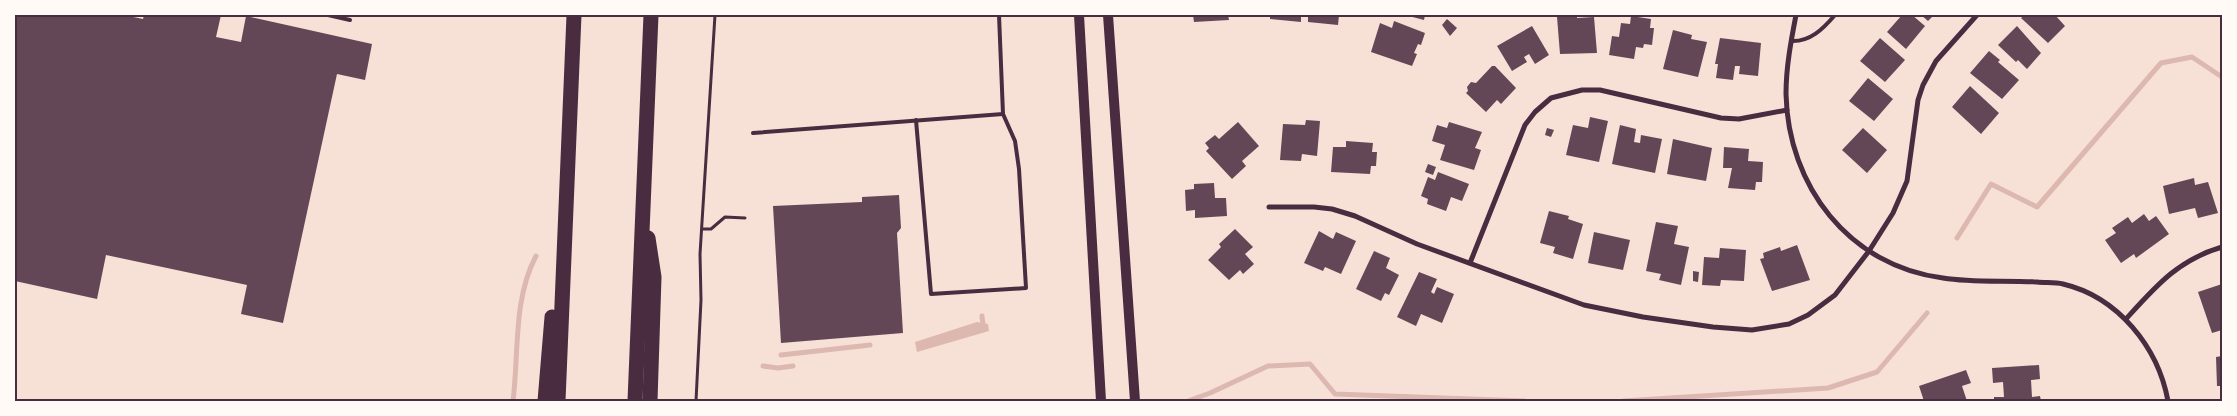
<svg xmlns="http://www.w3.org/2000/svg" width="2237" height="416" font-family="'Exo 2',sans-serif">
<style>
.water{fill:#dcb8b0}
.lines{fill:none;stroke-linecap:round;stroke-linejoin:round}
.stream{stroke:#dcb8b0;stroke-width:5}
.building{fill:#644757}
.path{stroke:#4a2c40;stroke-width:3}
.service{stroke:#4a2c40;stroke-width:4}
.minor{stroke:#4a2c40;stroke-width:5}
.secondary{stroke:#4a2c40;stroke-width:10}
.motorway{stroke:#4a2c40;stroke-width:15}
.neatline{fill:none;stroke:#4a2c40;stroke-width:2}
</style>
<rect width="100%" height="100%" fill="#f7e1d7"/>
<path class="water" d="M977 322 988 324 989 331 917 352 915 342Z"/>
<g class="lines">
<g class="stream">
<path d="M1957 238 1991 184 2037 207 2161 63 2192 57 2222 77"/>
<path d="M982 316 983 325"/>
<path d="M781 355 870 345"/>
<path d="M763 366 778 368 793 366"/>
<path d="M513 401C519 353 513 299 536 256"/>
<path d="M1188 401 1210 393 1268 366 1310 364 1335 394 1525 401"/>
<path d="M1623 401 1828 388 1877 372 1927 313"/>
</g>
</g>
<g class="building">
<path d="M15 15H124L143 19 144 15H221L216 37 241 42 246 16 372 44 365 80 337 74 283 323 241 314 247 285 106 255 97 299 15 281Z"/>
<path d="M1193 15H1228L1229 20 1194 22Z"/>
<path d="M1270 15H1301V22L1270 19Z"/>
<path d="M1308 15H1339L1338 25 1308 22Z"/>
<path d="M1405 15H1425L1424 20Z"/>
<path d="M1577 15V18L1594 17 1597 53 1560 54 1557 17Z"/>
<path d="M1902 15H1912L1925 26 1906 49 1887 32Z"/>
<path d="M1921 15H1934L1928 21Z"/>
<path d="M2025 15H2055L2065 26 2048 43 2021 18Z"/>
<path d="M1631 16 1651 19 1650 28H1654L1652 45 1644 44 1643 48 1636 47 1634 59 1609 55 1612 36 1619 37 1621 23 1630 24Z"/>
<path d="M1447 19 1457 28 1450 36 1442 25Z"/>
<path d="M1394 21 1425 33 1421 45 1418 44 1414 53 1417 54 1412 66 1371 52 1380 23 1392 28Z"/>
<path d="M1532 26 1549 55 1535 64 1529 54 1524 57 1527 62 1512 71 1497 46Z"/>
<path d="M2017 26 2041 53 2027 69 2018 60 2016 62 1998 45Z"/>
<path d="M1673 30 1692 35 1691 39 1707 42 1698 77 1663 69Z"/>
<path d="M1720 38 1761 43 1758 76 1739 74 1740 66H1735L1733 80 1716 78 1718 64H1715Z"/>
<path d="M1880 38 1905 60 1885 82 1860 61Z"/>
<path d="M1989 51 2000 60 1998 62 2019 80 2002 99 1970 73Z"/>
<path d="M1492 66H1495L1516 88 1501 104 1497 100 1486 112 1466 93 1468 91 1467 87 1471 82 1476 83Z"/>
<path d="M1868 78 1893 99 1874 121 1849 101Z"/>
<path d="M1970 86 1999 113 1981 134 1952 107Z"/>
<path d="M1590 117 1608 121 1599 162 1566 155 1573 125 1588 128Z"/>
<path d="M1306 120 1320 121 1317 156 1302 154 1301 161 1280 160 1283 124 1305 125Z"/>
<path d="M1238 122 1259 146 1242 161 1246 166 1232 179 1206 151 1209 148 1205 143 1215 135 1219 139Z"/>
<path d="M1449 122 1482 132 1475 148 1481 150 1474 170 1440 160 1445 145 1432 141 1437 125 1447 128Z"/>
<path d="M1620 125 1636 129 1634 142 1640 143 1641 135 1662 139 1655 173 1612 164Z"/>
<path d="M1547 128 1554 130 1551 137 1545 135Z"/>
<path d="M1863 128 1887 150 1867 173 1842 150Z"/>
<path d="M1673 139 1712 148 1706 181 1667 174Z"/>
<path d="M1346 141 1373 143 1372 152H1377L1376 166H1371L1370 174 1331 172 1333 147H1346Z"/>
<path d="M1724 147 1749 149 1748 161 1763 162 1762 182H1756L1755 190 1728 188 1732 168H1723Z"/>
<path d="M1428 164 1436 167 1433 175 1425 172Z"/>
<path d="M1438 172 1469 184 1462 201 1451 197 1446 211 1427 204 1428 199 1421 196 1428 177 1435 180Z"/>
<path d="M2194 178 2195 185 2208 182 2218 213 2198 218 2195 208 2169 214 2163 186Z"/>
<path d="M1214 183 1215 198H1226L1227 216 1195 218V210L1186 211 1185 190 1194 189V184Z"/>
<path d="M899 195 901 228 897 233 903 333 781 343 773 206 862 202V197Z"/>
<path d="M1549 211 1569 216 1568 219 1583 224 1573 259 1553 253 1555 247 1540 243Z"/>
<path d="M2144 214 2149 221 2156 216 2169 234 2136 258 2134 254 2121 263 2105 240 2116 233 2112 228 2128 217 2132 223Z"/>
<path d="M1656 222 1678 226 1674 244 1689 247 1681 285 1659 280 1661 274 1646 271Z"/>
<path d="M1235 229 1253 247 1245 254 1254 264 1243 274 1240 270 1229 280 1208 260 1221 247 1219 244Z"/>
<path d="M1319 231 1333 239 1336 232 1356 241 1341 274 1325 267 1323 271 1304 263Z"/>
<path d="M1594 232 1630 240 1623 270 1588 263Z"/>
<path d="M1797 245 1810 280 1772 291 1760 259 1764 258 1763 253 1780 247 1781 251Z"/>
<path d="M1720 248 1746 250 1744 281 1721 280 1720 286 1702 285 1704 257 1719 258Z"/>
<path d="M1374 251 1390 258 1386 268 1399 275 1389 295 1385 293 1381 301 1356 289Z"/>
<path d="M1693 271 1699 272 1698 282 1693 281Z"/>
<path d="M1419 272 1437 279 1431 292 1434 294 1437 287 1454 294 1442 323 1421 314 1416 326 1397 317Z"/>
<path d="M2222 284V330L2212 333 2198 292Z"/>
<path d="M2222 356V386H2217L2216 357Z"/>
<path d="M2039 365 2040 379 2031 380 2032 397 2040 396 2041 401H1994V397H2004L2003 382 1993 383 1992 368Z"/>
<path d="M1966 370 1971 383 1962 386 1967 401H1924L1919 386Z"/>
</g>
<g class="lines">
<g class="path">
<path d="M702 229H711L725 217 745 218"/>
<path d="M696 401 701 300 700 254 715 15"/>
</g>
<g class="service">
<path d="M328 15 350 20"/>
<path d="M1791 41C1810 42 1823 29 1835 15"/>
<path d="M916 120 931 294 1026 288 1019 169 1015 141 1003 114"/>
<path d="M753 133 1003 114 999 15"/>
</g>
<g class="minor">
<path d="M1796 15C1791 41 1786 67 1786 94 1788 186 1849 266 1943 278 1973 283 2006 280 2037 282 2045 283 2055 282 2063 284 2118 297 2158 347 2168 401"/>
<path d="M1269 207H1314L1332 209 1355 216 1417 244 1584 305 1643 317 1713 327 1752 330 1789 324 1808 315 1835 295 1869 251 1893 213 1907 181 1918 100 1923 85 1936 61 1977 15"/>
<path d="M1470 263 1525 125 1535 112 1551 98 1582 90H1600L1721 118 1739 119 1787 110"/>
<path d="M2126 319C2156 286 2178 260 2222 247"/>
</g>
<g class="secondary">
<path d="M1079 15 1101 401"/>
<path d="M1108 15 1135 401"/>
</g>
<g class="motorway">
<path d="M648 238 654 277 650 401"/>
<path d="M545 401 552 317"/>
<path d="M558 401 574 15"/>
<path d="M635 401 651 15"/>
</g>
</g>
<rect width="2237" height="416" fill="none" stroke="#fffaf5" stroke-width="32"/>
<rect x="16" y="16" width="2205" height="384" class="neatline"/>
</svg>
